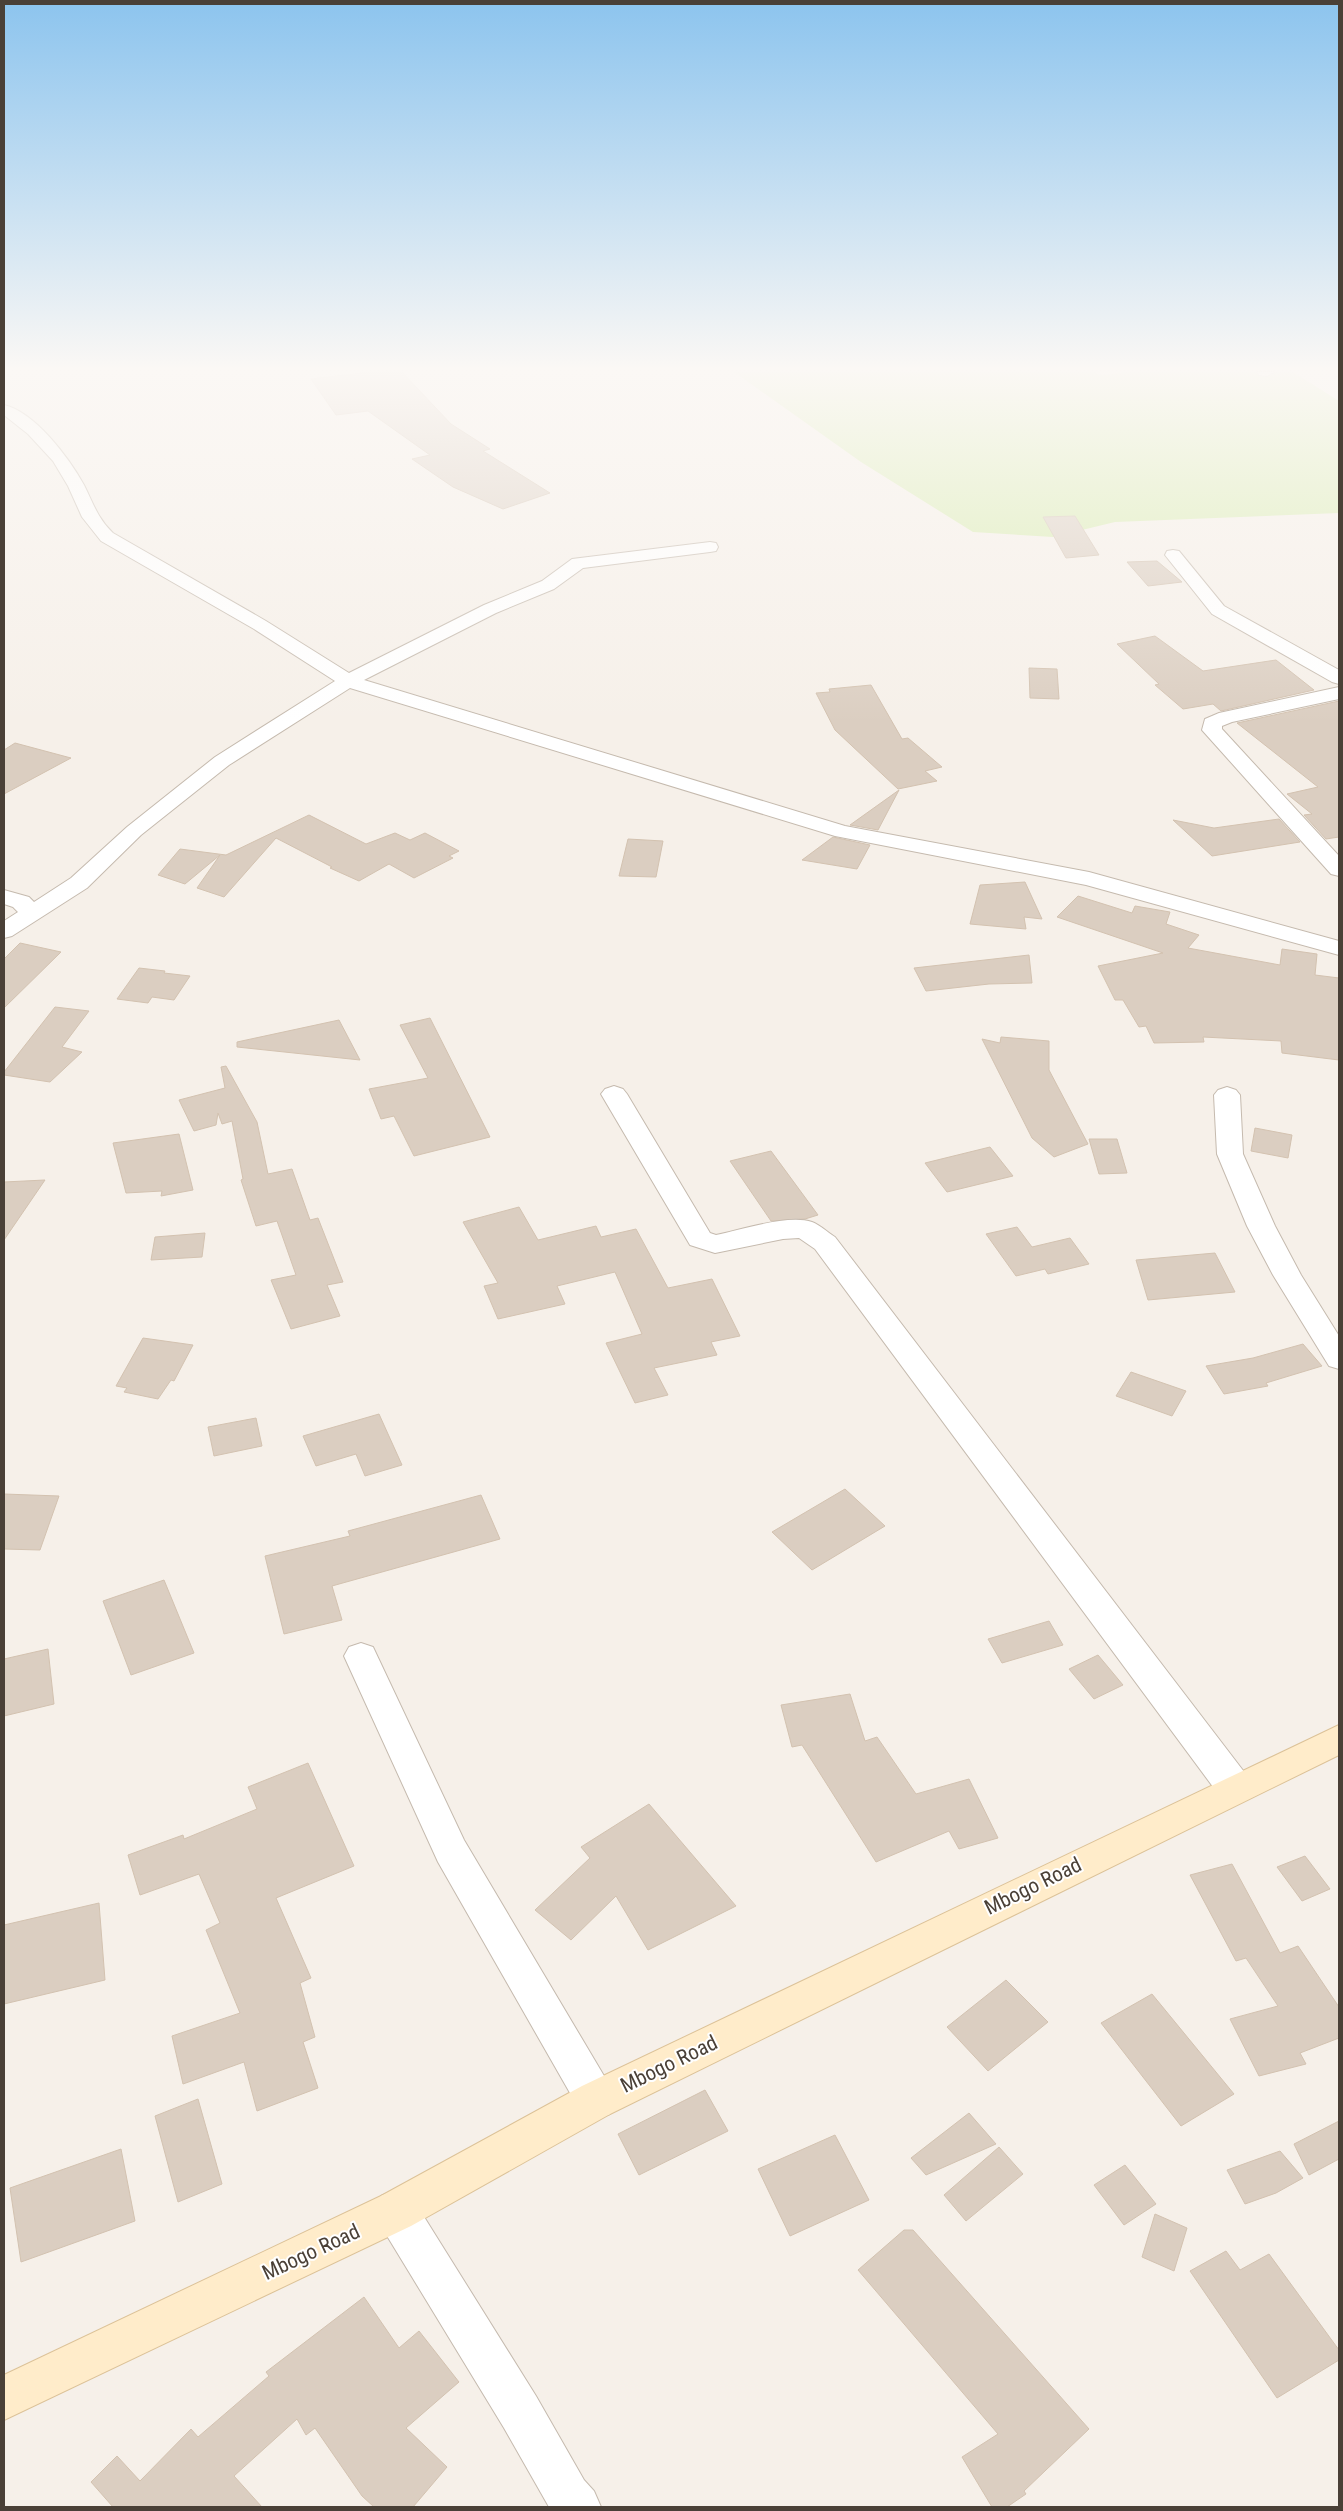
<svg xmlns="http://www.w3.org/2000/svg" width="1343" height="2511" font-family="'Roboto Condensed',sans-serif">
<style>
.green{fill:#d8ecb0}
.building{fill:#dbcec1;stroke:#d3c2b0}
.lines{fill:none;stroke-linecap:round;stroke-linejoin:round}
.street-casing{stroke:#c5baae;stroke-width:2}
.secondary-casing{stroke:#dcc298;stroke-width:2}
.street{fill:#fff;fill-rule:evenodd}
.secondary{fill:#ffecca;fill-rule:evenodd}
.labels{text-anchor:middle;stroke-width:4;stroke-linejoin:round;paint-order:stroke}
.near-street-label{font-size:21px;fill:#4a4037;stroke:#fff}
</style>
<rect width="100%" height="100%" fill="#f6f0e9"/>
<path class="green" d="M734 372H1094L1100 375 1130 372H1293L1339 401V513L1115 522 1053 537 973 532 861 462Z"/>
<g class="building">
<path d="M371 372H402L451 424 490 449 483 451 550 493 503 509 453 487 412 459 430 455 368 411 336 415 311 379Z"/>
<path d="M1075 516 1099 555 1066 558 1043 517Z"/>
<path d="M1157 561 1182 582 1148 586 1127 562Z"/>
<path d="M1155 636 1203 671 1276 660 1314 690 1221 711 1213 704 1183 709 1155 685 1159 684 1117 644Z"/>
<path d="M1029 668 1057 669 1059 699 1030 698Z"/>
<path d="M871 685 902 739 908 738 942 767 925 771 937 781 898 789 835 730 816 693 830 692 829 689Z"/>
<path d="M1339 701V837L1326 839 1304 815 1312 814 1287 794 1318 787 1237 723Z"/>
<path d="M15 743 71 758 4 794V750Z"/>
<path d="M899 790 878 830 850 825Z"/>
<path d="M309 815 366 844 395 833 410 840 425 833 459 851 449 856 453 858 414 878 389 864 359 881 330 868 332 867 276 838 224 897 197 888 220 855 185 884 158 875 180 849 226 855Z"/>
<path d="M1279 819 1300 842 1212 856 1173 820 1214 828Z"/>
<path d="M833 837 870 845 857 869 802 860Z"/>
<path d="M628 839 663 841 656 877 619 876Z"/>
<path d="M1025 882 1042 919 1024 917 1026 929 970 924 980 885Z"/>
<path d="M1078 896 1132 913 1135 906 1170 912 1166 924 1199 935 1188 948 1280 965 1282 949 1317 954 1315 975 1339 978V1060L1282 1053 1281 1041 1203 1037 1204 1042 1154 1043 1146 1026 1139 1027 1123 1000H1115L1098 966 1163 953 1057 917Z"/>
<path d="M20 943 61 952 4 1008V959Z"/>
<path d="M1029 955 1032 983 989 984 926 991 914 968Z"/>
<path d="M139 968 165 971 164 973 190 976 174 1000 152 997 148 1003 117 999Z"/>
<path d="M55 1007 89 1011 62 1047 82 1052 50 1082 4 1075V1072Z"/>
<path d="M430 1018 490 1137 414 1156 394 1116 381 1119 369 1089 428 1078 400 1025Z"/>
<path d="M339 1020 360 1060 237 1047V1042Z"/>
<path d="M1001 1037 1049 1041V1070L1088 1144 1054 1157 1032 1138 982 1039 1000 1043Z"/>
<path d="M226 1066 257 1122 268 1174 292 1169 310 1220 318 1218 343 1282 327 1285 340 1316 291 1329 271 1280 296 1275 277 1221 256 1226 241 1180 243 1179 232 1121 222 1124 218 1113 216 1125 194 1131 179 1100 225 1088 221 1067Z"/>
<path d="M1255 1128 1292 1135 1288 1158 1251 1151Z"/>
<path d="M179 1134 193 1190 161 1196 162 1191 126 1193 113 1143Z"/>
<path d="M1089 1139H1117L1127 1173 1099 1174Z"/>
<path d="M990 1147 1013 1176 947 1192 925 1163Z"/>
<path d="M771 1151 818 1215 805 1219 771 1221 730 1161Z"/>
<path d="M45 1180 4 1240V1182Z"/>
<path d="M519 1207 538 1240 596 1226 601 1237 636 1229 668 1288 712 1279 740 1336 711 1342 717 1355 654 1368 668 1395 635 1403 606 1343 642 1334 615 1272 557 1286 565 1304 498 1319 484 1286 498 1283 463 1222Z"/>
<path d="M1017 1227 1032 1247 1070 1238 1089 1264 1048 1274 1045 1269 1016 1276 986 1234Z"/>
<path d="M205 1233 202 1257 151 1260 155 1237Z"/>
<path d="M1215 1253 1235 1292 1148 1300 1136 1260Z"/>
<path d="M143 1338 193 1345 174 1381 171 1380 158 1399 124 1392 127 1388 116 1386Z"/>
<path d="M1303 1344 1322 1366 1266 1383 1268 1386 1224 1394 1206 1366 1253 1358Z"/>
<path d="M1131 1372 1186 1391 1172 1416 1116 1396Z"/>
<path d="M379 1414 402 1465 365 1476 356 1454 316 1466 303 1436Z"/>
<path d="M256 1418 262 1446 214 1456 208 1427Z"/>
<path d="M845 1489 885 1526 812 1570 772 1532Z"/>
<path d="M4 1494 59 1496 40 1550 4 1549Z"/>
<path d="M481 1495 500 1539 332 1586 342 1620 284 1634 265 1556 350 1536 348 1531Z"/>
<path d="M164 1580 194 1653 131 1675 103 1601Z"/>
<path d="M1049 1621 1063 1645 1002 1663 988 1639Z"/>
<path d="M48 1649 54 1704 4 1716V1659Z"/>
<path d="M1098 1655 1123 1685 1094 1699 1069 1669Z"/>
<path d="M850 1694 865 1741 877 1737 916 1794 969 1779 998 1838 959 1849 949 1831 876 1862 802 1745 792 1747 781 1705Z"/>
<path d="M308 1763 354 1866 276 1898 311 1978 300 1983 315 2037 303 2042 318 2088 257 2111 244 2062 183 2084 172 2036 240 2013 206 1930 220 1923 199 1874 140 1895 128 1855 183 1835 184 1839 257 1809 248 1787Z"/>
<path d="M649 1804 736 1906 648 1950 616 1896 571 1940 535 1910 590 1858 581 1847Z"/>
<path d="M1305 1856 1330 1889 1302 1901 1277 1867Z"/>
<path d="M1232 1864 1280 1953 1298 1946 1339 2007V2038L1300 2053 1306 2064 1259 2076 1230 2019 1278 2006 1246 1958 1236 1961 1190 1875Z"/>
<path d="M99 1903 105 1980 4 2004V1925Z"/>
<path d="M1006 1980 1048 2022 988 2071 947 2027Z"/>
<path d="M1152 1994 1234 2094 1181 2126 1101 2023Z"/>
<path d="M705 2090 728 2131 639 2175 618 2134Z"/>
<path d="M198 2099 222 2184 178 2202 155 2116Z"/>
<path d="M969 2113 996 2144 926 2175 911 2158Z"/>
<path d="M1339 2121V2159L1309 2175 1294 2144Z"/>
<path d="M835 2135 869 2200 790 2236 758 2169Z"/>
<path d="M999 2147 1023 2174 966 2221 944 2195Z"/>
<path d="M121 2149 135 2221 21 2262 10 2188Z"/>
<path d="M1280 2151 1303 2178 1276 2193 1245 2204 1227 2170Z"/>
<path d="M1125 2165 1156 2204 1124 2225 1094 2185Z"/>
<path d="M1155 2214 1187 2228 1174 2271 1142 2257Z"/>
<path d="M904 2230H913L1089 2429 1024 2491 1026 2494 1007 2507H992L962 2457 998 2434 858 2270Z"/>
<path d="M1226 2251 1240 2270 1269 2254 1339 2350V2360L1277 2398 1190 2271Z"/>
<path d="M364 2297 399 2348 419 2331 459 2382 406 2428 447 2467 413 2507H374L362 2496 315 2428 306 2435 297 2419 234 2476 262 2507H113L91 2482 117 2456 140 2481 191 2429 198 2437 269 2376 266 2372Z"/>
</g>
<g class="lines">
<defs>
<g id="street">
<path d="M1257 372H1274L1267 376 1259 375Z"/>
<path d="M4 405C35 412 69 458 84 485 93 503 98 519 113 533L266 621 349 673 484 605 542 581 572 559 710 542 716 543 718 547 716 551 710 552 583 568 554 589 496 613 364 680 845 826 1089 872 1339 941V955L1086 885 835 836 350 688 229 765 141 835 87 888 12 936 4 938V921L18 912 13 907 4 904V890L29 897 34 902 71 878 127 827 215 757 335 681 254 629 101 541 82 517 68 486 53 461 28 434 4 415Z"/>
<path d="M1173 550 1179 551 1224 606 1339 670V684L1332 682 1212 614 1165 555 1167 551Z"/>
<path d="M1339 687V699L1232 722 1222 726V729L1339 856V876L1331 874 1202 730 1205 719 1219 713Z"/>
<path d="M614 1086 623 1089 627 1094 710 1233 716 1235C741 1230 788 1214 812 1222 820 1225 827 1232 835 1237L1248 1777 1253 1788 1248 1799 1235 1803 1222 1799 815 1249 799 1238 783 1239 715 1253 690 1245 601 1094 605 1089Z"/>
<path d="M1227 1087 1236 1090 1240 1095 1243 1154 1275 1226 1301 1275 1339 1336V1369L1329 1366 1273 1275 1247 1226 1217 1154 1214 1095 1218 1090Z"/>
<path d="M361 1643 373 1647 464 1840 610 2086 616 2100 610 2114 596 2119 582 2114 438 1862 344 1656 349 1647Z"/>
<path d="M396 2190 411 2196 536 2396 584 2480 594 2491 601 2507H549L504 2428 381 2226 375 2211 381 2196Z"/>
</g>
<path id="secondary" d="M1339 1725V1755L610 2114 411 2226 4 2420V2375L381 2196 582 2086Z"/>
</defs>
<use href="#street" class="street-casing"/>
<use href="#secondary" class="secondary-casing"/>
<use href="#street" class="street"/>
<use href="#secondary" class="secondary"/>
</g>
<linearGradient id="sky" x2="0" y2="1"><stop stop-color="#8cc4ee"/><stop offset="0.51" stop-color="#fbf8f5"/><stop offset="1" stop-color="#fbf8f5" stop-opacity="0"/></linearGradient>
<rect width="1343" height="723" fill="url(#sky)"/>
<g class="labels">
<g class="near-street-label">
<text transform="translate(1033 1886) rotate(-26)" y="7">Mbogo Road</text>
<text transform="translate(669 2064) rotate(-26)" y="7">Mbogo Road</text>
<text transform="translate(311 2252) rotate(-25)" y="7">Mbogo Road</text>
</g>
</g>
<rect width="1343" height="2511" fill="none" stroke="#4a4037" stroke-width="10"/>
</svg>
